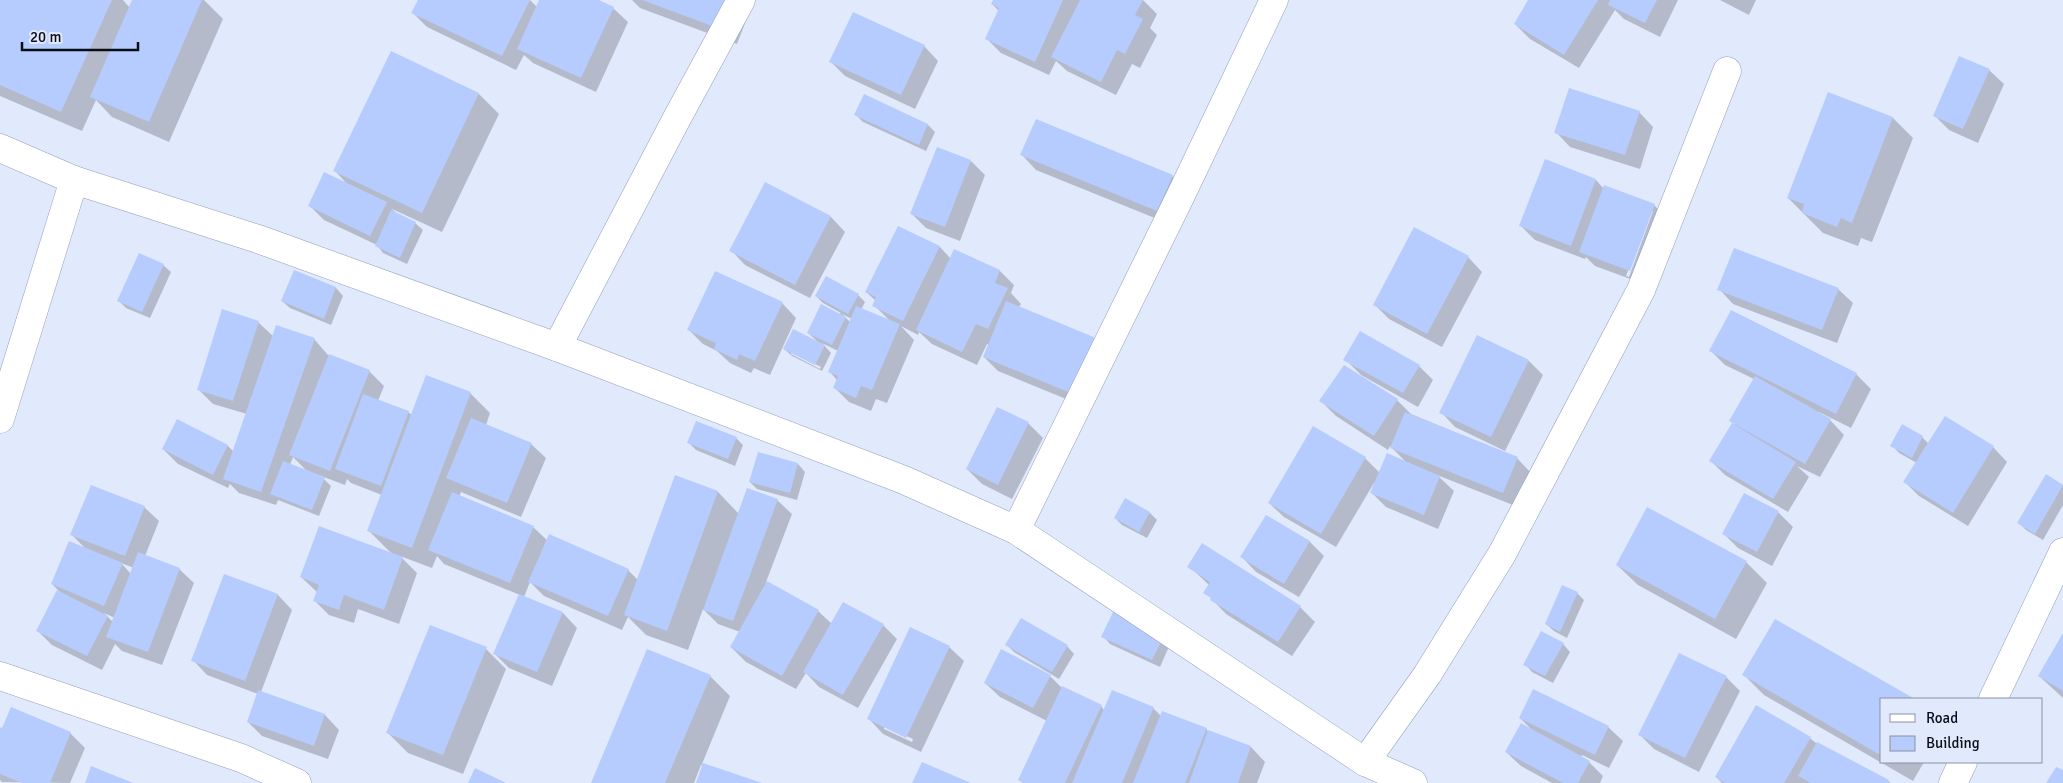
<svg xmlns="http://www.w3.org/2000/svg" width="2063" height="783" font-family="Signika,sans-serif">
<style>
.shadow{fill:#0003;fill-rule:evenodd}
.building{fill:#b6ccfe}
.lines{fill:none;stroke-linecap:round;stroke-linejoin:round}
.minor-casing{stroke:#929fbb;stroke-width:29}
.minor{stroke:#fff;stroke-width:28}
</style>
<rect width="100%" height="100%" fill="#e1e9fc"/>
<g class="shadow">
<path d="M0 0H123L130 8 134 0H204L223 19 169 142 112 117 96 100 82 131 0 96Z"/>
<path d="M419 0H530L537 7 541 0H596L613 8 628 22 596 92 533 63 524 55 516 70 427 27 413 13Z"/>
<path d="M632 0H737L734 6 747 18 737 44 640 8Z"/>
<path d="M994 0H1143L1157 14 1150 28 1157 35 1140 68 1132 64 1116 95 1067 71 1056 61 1049 75 1001 53 987 39 999 11 992 4Z"/>
<path d="M1530 0H1678L1660 37 1624 19 1615 10 1579 68 1530 39 1515 24Z"/>
<path d="M1720 0H1756L1749 15Z"/>
<path d="M924 46 938 61 915 109 845 76 831 62Z"/>
<path d="M391 53 479 94 499 114 442 232 392 209 398 215 415 223 423 230 407 264 383 253 377 245 324 220 309 205 348 185 335 171Z"/>
<path d="M1989 70 2004 84 1978 143 1949 130 1935 116Z"/>
<path d="M1829 94 1893 118 1913 138 1872 242 1861 238 1858 246 1823 233 1788 198Z"/>
<path d="M865 96 928 125 935 132 926 151 863 122 856 115Z"/>
<path d="M1639 112 1653 127 1640 169 1570 147 1556 132Z"/>
<path d="M1022 155 1172 176 1186 191 1172 225 1036 170Z"/>
<path d="M971 161 985 175 960 241 926 228 912 214Z"/>
<path d="M1596 180 1604 189 1654 205 1669 220 1644 284 1595 266 1586 257 1585 259 1535 240 1521 226ZM1651 211H1653L1629 277 1626 276Z"/>
<path d="M766 184 831 217 845 232 810 298 745 265 731 250Z"/>
<path d="M899 227 940 247 951 259 1000 271 1014 285 1011 293 1021 304 1019 307 1088 408 998 371 984 357 989 345 987 344 977 365 932 344 919 332 918 335 901 326 914 340 887 403 876 399 871 411 849 402 834 387 837 380 829 371 838 351 822 343 831 353 822 371 792 356 783 348 818 342 808 333 841 313 823 303 816 296 858 295 865 302 861 310 890 321 874 305 876 301 866 292ZM842 314 852 319 850 322ZM791 352 821 367 820 369 791 354Z"/>
<path d="M1468 257 1482 272 1442 347 1389 319 1375 305Z"/>
<path d="M163 265 171 272 150 318 126 308 119 301Z"/>
<path d="M295 272 336 288 343 296 331 325 290 308 282 301Z"/>
<path d="M1719 289H1838L1853 303 1837 343 1733 304Z"/>
<path d="M782 303 796 318 770 375 754 368 751 373 730 363 717 351 703 344 689 330Z"/>
<path d="M1731 312 1856 374 1871 389 1851 428 1819 412 1818 414 1830 420 1844 435 1820 477 1797 466 1809 477 1788 512 1725 475 1711 461 1734 424 1754 379 1725 365 1711 351Z"/>
<path d="M258 322 274 337 314 339 328 355 369 371 384 386 378 401 408 412 412 415 470 393 490 413 486 425 531 444 546 458 521 517 461 492 459 497 533 527 548 541 628 570 638 580 676 477 718 492 739 514 777 500 792 514 766 582 818 611 832 624 883 625 897 639 858 708 819 687 806 673 796 689 746 662 731 647 740 632 718 624 703 609 688 650 646 635 628 617 622 630 544 596 530 582 524 597 563 613 577 628 552 686 509 668 495 654 520 595 444 564 437 556 432 568 400 556 417 573 399 624 358 609 354 623 329 615 314 600 317 592 301 577 392 554 369 531 382 495 351 483 347 479 345 485 321 476 331 486 319 516 278 500 276 505 239 493 230 484 228 488 178 464 163 449 228 446 234 452 247 414 213 404 199 390ZM293 457 308 472 290 465Z"/>
<path d="M1345 359 1419 366 1433 380 1418 407 1361 375Z"/>
<path d="M1529 361 1543 375 1505 451 1455 427 1441 412Z"/>
<path d="M1397 400 1411 414 1517 458 1531 473 1518 507 1437 475 1454 491 1438 529 1386 507 1372 493 1376 484 1374 483 1336 547 1284 517 1269 503 1314 428 1365 458 1380 473 1407 463 1390 446 1388 450 1336 416 1321 401Z"/>
<path d="M1028 423 1043 438 1012 499 982 484 967 469Z"/>
<path d="M1922 437 1929 444 1993 447 2007 462 1968 526 1919 496 1905 482 1917 463 1899 453 1892 445Z"/>
<path d="M736 438 743 445 735 466 696 450 689 443Z"/>
<path d="M798 464 805 472 797 500 757 489 750 482Z"/>
<path d="M2046 476 2063 485V505L2043 540 2026 530 2019 523Z"/>
<path d="M1744 495 1778 512 1793 527 1772 566 1738 548 1723 533Z"/>
<path d="M1126 500 1150 513 1157 520 1147 538 1122 525 1115 518Z"/>
<path d="M144 507 159 521 145 556 179 569 194 583 162 665 122 651 115 644 102 670 52 645 38 631 62 594 52 584 85 548 72 535ZM121 563 134 568 131 574ZM104 613 115 618 113 622Z"/>
<path d="M1648 509 1746 562 1767 583 1736 639 1638 585 1617 565Z"/>
<path d="M1267 517 1310 542 1324 556 1299 597 1256 572 1242 557Z"/>
<path d="M1202 545 1300 607 1315 622 1292 656 1226 614 1205 592 1209 585 1189 566Z"/>
<path d="M225 575 278 595 292 610 261 692 325 715 339 730 328 759 262 736 248 722 258 694 207 675 193 660Z"/>
<path d="M1577 593 1584 600 1567 638 1554 631 1546 624Z"/>
<path d="M1022 620 1067 646 1074 654 1059 679 1014 652 1007 645Z"/>
<path d="M1776 620 1912 699H1882V762H1924L1913 781 1764 695 1744 675Z"/>
<path d="M1103 636 1171 642 1160 667 1110 644Z"/>
<path d="M2063 636V698L2039 676Z"/>
<path d="M1563 644 1570 652 1553 683 1532 672 1525 664Z"/>
<path d="M949 647 964 661 921 752 883 734 869 719ZM884 726 913 739 912 742 884 729Z"/>
<path d="M486 649 506 669 463 774 408 753 387 732Z"/>
<path d="M1002 651 1050 676 1062 688 1101 706 1104 710 1153 708 1161 716 1206 729 1209 732 1251 747 1265 762 1257 783H1023L1019 780 1047 721 1000 697 985 683Z"/>
<path d="M710 676 730 696 702 764 759 783H698L703 766 701 765 694 783H593Z"/>
<path d="M1726 677 1740 691 1699 772 1654 749 1639 734Z"/>
<path d="M1520 718 1608 727 1623 741 1609 768 1582 755 1581 757 1589 762 1603 776 1600 783H1552L1521 766 1506 752 1533 731Z"/>
<path d="M0 728 70 733 85 748 70 783 2 782 0 780Z"/>
<path d="M1810 738 1817 744 1891 783H1722L1716 777Z"/>
</g>
<g class="building">
<path d="M0 0H112L61 112 0 85Z"/>
<path d="M132 0H202L149 122 90 97Z"/>
<path d="M418 0H530L502 56 411 13Z"/>
<path d="M539 0H599L614 7 581 78 517 49Z"/>
<path d="M642 0H725L733 3 723 30Z"/>
<path d="M993 0H1063L1035 62 985 39 999 8 991 4Z"/>
<path d="M1080 0H1143L1135 15 1143 19 1125 54 1117 50 1101 82 1051 57Z"/>
<path d="M1528 0H1598L1564 55 1514 24Z"/>
<path d="M1610 0H1657L1645 23 1608 5Z"/>
<path d="M853 12 925 45 901 95 829 62Z"/>
<path d="M391 51 479 93 422 213 333 171Z"/>
<path d="M1959 56 1990 69 1963 129 1933 116Z"/>
<path d="M1569 88 1640 111 1625 155 1554 133Z"/>
<path d="M1828 92 1893 117 1852 223 1841 218 1837 227 1802 213 1804 204 1787 198Z"/>
<path d="M864 94 928 124 919 145 854 115Z"/>
<path d="M1036 119 1173 175 1157 211 1020 155Z"/>
<path d="M937 147 971 160 945 227 910 214Z"/>
<path d="M1545 159 1596 179 1571 246 1519 226Z"/>
<path d="M324 172 387 202 370 236 308 206Z"/>
<path d="M765 182 831 216 795 285 729 251Z"/>
<path d="M1604 185 1655 204 1630 271 1579 252Z"/>
<path d="M391 210 416 222 400 258 375 246Z"/>
<path d="M898 226 940 246 903 321 872 306 876 297 865 292Z"/>
<path d="M1414 227 1469 256 1427 334 1373 305Z"/>
<path d="M1734 248 1839 288 1822 330 1717 290Z"/>
<path d="M954 249 1000 270 995 283 1008 288 988 329 976 324 962 352 916 330Z"/>
<path d="M139 253 164 264 142 312 117 301Z"/>
<path d="M294 270 336 287 324 319 281 301Z"/>
<path d="M715 271 783 302 755 361 739 354 737 360 714 349 716 343 687 330Z"/>
<path d="M826 276 859 294 848 314 815 296Z"/>
<path d="M1006 301 1096 338 1073 394 983 357Z"/>
<path d="M821 304 846 317 832 345 807 333Z"/>
<path d="M856 306 900 324 872 390 861 386 856 398 833 388 838 376 828 372Z"/>
<path d="M222 309 259 321 233 401 197 390Z"/>
<path d="M1731 310 1857 373 1836 414 1709 351Z"/>
<path d="M276 325 315 338 261 492 223 479Z"/>
<path d="M793 329 825 345 815 365 783 349Z"/>
<path d="M1360 331 1420 365 1403 393 1343 360Z"/>
<path d="M1477 335 1529 360 1491 437 1439 413Z"/>
<path d="M329 354 370 370 330 471 289 455Z"/>
<path d="M1344 365 1398 399 1374 436 1319 401Z"/>
<path d="M426 375 471 392 412 548 367 531Z"/>
<path d="M1755 376 1831 419 1805 464 1729 421Z"/>
<path d="M363 394 409 411 381 486 335 469Z"/>
<path d="M997 407 1029 422 998 485 966 469Z"/>
<path d="M1405 412 1518 457 1503 493 1390 448Z"/>
<path d="M1945 416 1994 446 1953 513 1903 482Z"/>
<path d="M471 418 532 443 507 503 446 478Z"/>
<path d="M177 419 228 445 213 475 162 449Z"/>
<path d="M696 421 737 437 728 459 687 443Z"/>
<path d="M1732 423 1796 462 1773 499 1709 461Z"/>
<path d="M1902 424 1923 436 1912 458 1890 446Z"/>
<path d="M1313 426 1366 457 1321 534 1268 503Z"/>
<path d="M758 452 798 463 790 493 749 482Z"/>
<path d="M1387 453 1440 476 1424 515 1370 493Z"/>
<path d="M283 461 325 477 312 510 270 494Z"/>
<path d="M2046 474 2063 485 2035 534 2017 523Z"/>
<path d="M675 475 718 491 667 631 624 615Z"/>
<path d="M91 485 145 506 125 556 70 535Z"/>
<path d="M747 488 778 499 733 621 703 610Z"/>
<path d="M452 492 534 526 510 583 428 550Z"/>
<path d="M1744 493 1779 511 1757 552 1722 534Z"/>
<path d="M1125 498 1150 512 1139 532 1114 518Z"/>
<path d="M1647 507 1747 561 1715 619 1616 565Z"/>
<path d="M1266 515 1310 541 1284 584 1240 557Z"/>
<path d="M319 526 403 557 384 610 344 595 339 610 313 601 319 585 300 577Z"/>
<path d="M549 534 629 569 608 616 528 582Z"/>
<path d="M69 541 123 563 104 606 51 584Z"/>
<path d="M1202 543 1301 606 1278 642 1210 600 1211 598 1203 593 1210 582 1187 567Z"/>
<path d="M138 552 180 568 148 652 106 637Z"/>
<path d="M224 574 278 594 245 681 191 661Z"/>
<path d="M767 581 819 610 782 676 730 647Z"/>
<path d="M1562 585 1578 592 1560 632 1545 624Z"/>
<path d="M57 590 108 616 87 656 36 631Z"/>
<path d="M519 594 563 612 537 672 493 654Z"/>
<path d="M843 602 884 624 843 695 803 672Z"/>
<path d="M1114 610 1165 634 1152 660 1101 637Z"/>
<path d="M1021 618 1068 645 1052 672 1005 645Z"/>
<path d="M1775 619 1915 699H1882V756L1742 675Z"/>
<path d="M430 625 487 647 443 755 386 733Z"/>
<path d="M910 627 950 646 906 738 867 719Z"/>
<path d="M1541 631 1564 643 1545 676 1523 665Z"/>
<path d="M2063 633V691L2038 676Z"/>
<path d="M647 649 711 675 665 783H591Z"/>
<path d="M1001 649 1051 675 1033 708 984 683Z"/>
<path d="M1679 653 1727 676 1685 758 1638 735Z"/>
<path d="M1062 686 1102 705 1065 783H1025L1018 780Z"/>
<path d="M1533 689 1609 726 1595 755 1519 718Z"/>
<path d="M258 690 325 714 314 746 247 722Z"/>
<path d="M1112 690 1154 707 1122 783H1072Z"/>
<path d="M1756 705 1811 737 1784 783H1725L1715 777Z"/>
<path d="M11 707 71 732 50 783H22L0 774V727L2 728Z"/>
<path d="M1162 711 1207 728 1185 783H1133Z"/>
<path d="M1521 723 1590 761 1578 783H1563L1505 752Z"/>
<path d="M1208 730 1251 746 1238 783H1189Z"/>
<path d="M1817 742 1889 780 1888 783H1811L1798 776Z"/>
<path d="M922 762 971 783H912Z"/>
<path d="M703 763 762 783H696Z"/>
<path d="M91 766 133 783H85Z"/>
<path d="M2056 767 2063 770V783H2046Z"/>
<path d="M475 768 506 783H468Z"/>
</g>
<g class="lines">
<defs>
<g id="minor">
<path d="M0 148 74 180 258 239 557 347 904 480 1016 530 1365 762 1413 783"/>
<path d="M557 347 676 120 741 0"/>
<path d="M0 419 74 180"/>
<path d="M1016 530 1180 197 1274 0"/>
<path d="M0 676 241 758 297 783"/>
<path d="M1993 699 2063 552"/>
<path d="M1365 762 1427 675 1502 554 1641 290 1727 71"/>
<path d="M1953 783 1963 762"/>
</g>
</defs>
<use href="#minor" class="minor-casing"/>
<use href="#minor" class="minor"/>
</g>
<rect x="1880" y="698" width="162" height="65" fill="#e1e9fc" stroke="#8b91a0"/>
<rect x="1890" y="714" width="25" height="8" fill="#ffffff" stroke="#8b91a0"/>
<text x="1926" y="723" font-size="15" fill="#090d17">Road</text>
<rect x="1890" y="736" width="25" height="15" fill="#b6ccfe" stroke="#8b91a0"/>
<text x="1926" y="748" font-size="15" fill="#090d17">Building</text>
<path d="M22 42v8h116v-8" fill="none" stroke="#090d17" stroke-width="2.5"/>
<text x="30" y="42" font-size="15" fill="#090d17" stroke="#e1e9fc" stroke-width="4" paint-order="stroke">20 m</text>
</svg>
